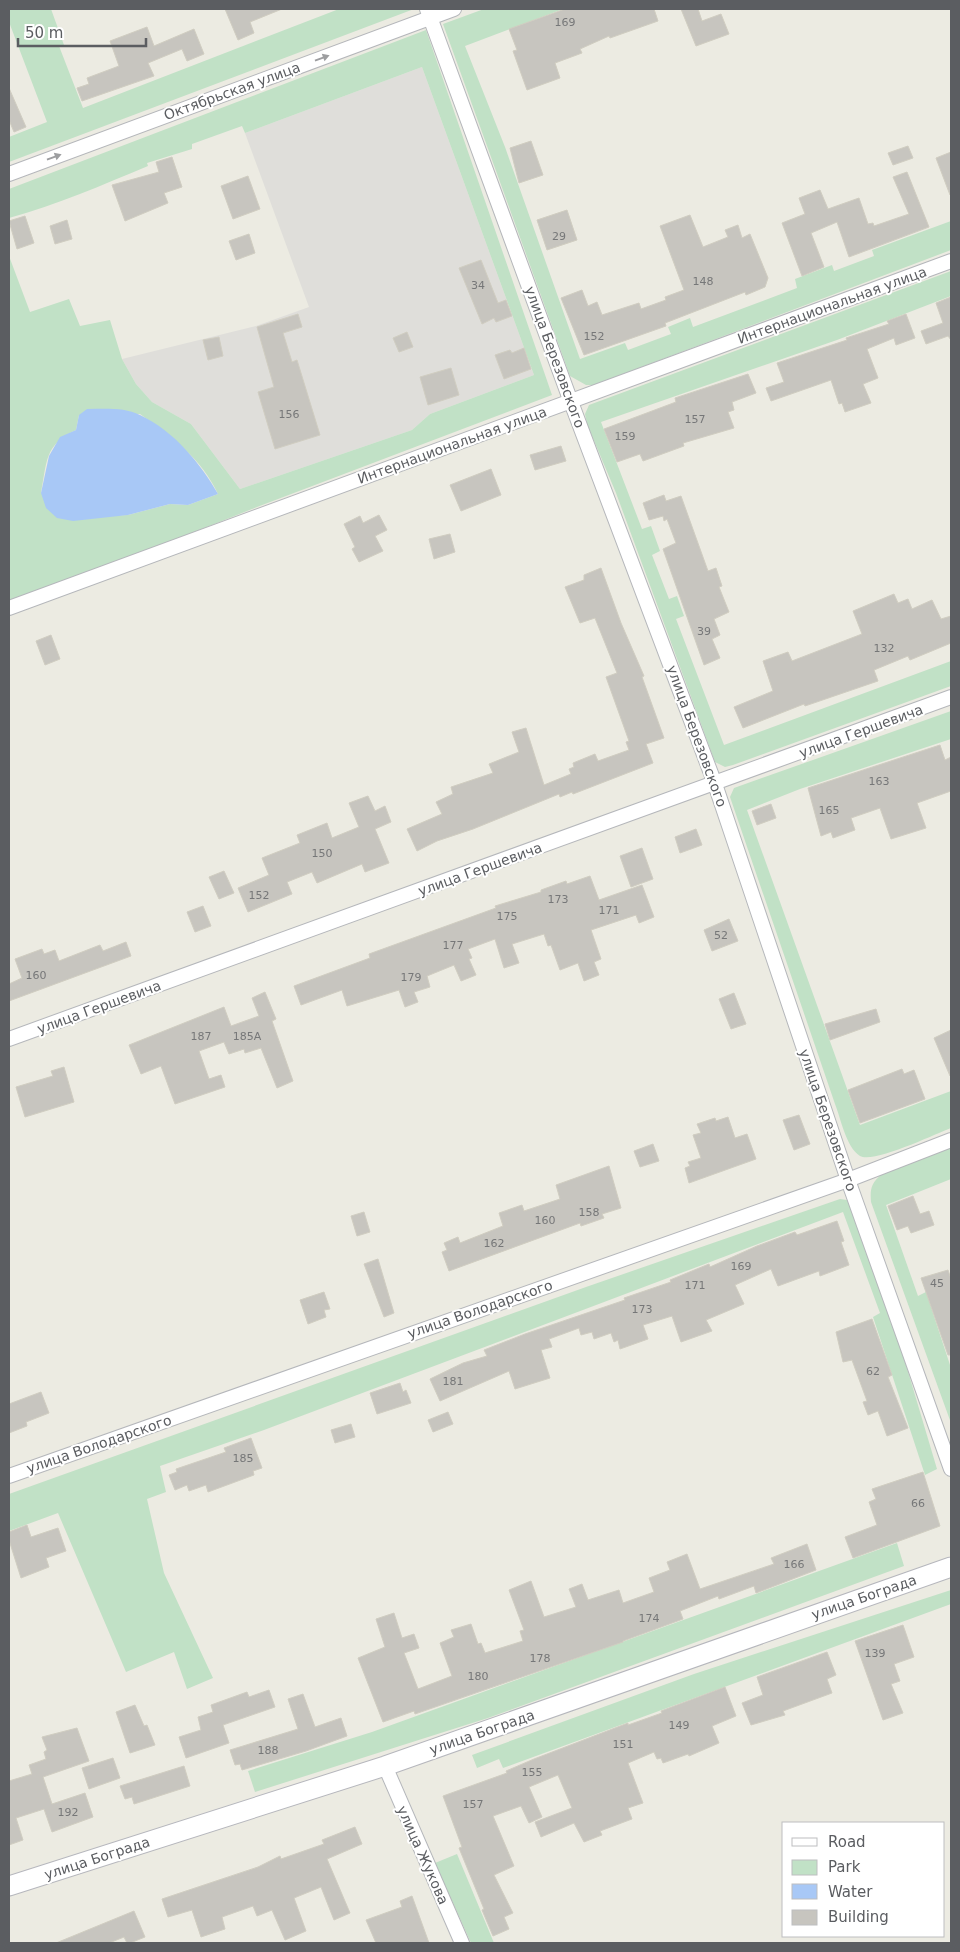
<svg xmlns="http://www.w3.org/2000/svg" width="960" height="1952" font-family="'DejaVu Sans',sans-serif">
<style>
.industrial{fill:#dfdeda}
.green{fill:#c1e1c6;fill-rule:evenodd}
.water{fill:#a8c8f6}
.building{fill:#c7c5bf;stroke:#d0cdc1}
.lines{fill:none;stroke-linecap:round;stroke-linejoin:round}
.street-casing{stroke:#b5b7bb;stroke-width:16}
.secondary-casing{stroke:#b6b7bd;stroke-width:21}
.street{stroke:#fff;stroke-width:14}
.secondary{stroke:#fff;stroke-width:19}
.oneway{fill:#9d9ea0}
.labels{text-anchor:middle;stroke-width:4;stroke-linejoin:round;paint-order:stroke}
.number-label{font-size:11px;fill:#767778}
.street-label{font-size:14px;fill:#5b5d61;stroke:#fff}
</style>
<rect width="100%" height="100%" fill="#ecebe2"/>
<path class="industrial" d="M422 67 534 375 430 414 412 430 240 489 191 424 152 402 136 384 122 359 256 326 309 307 245 133Z"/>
<g class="green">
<path d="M9 9H51L64 45 59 46 83 108 339 9H414L9 162V137L47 122 9 22Z"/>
<path d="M484 9H563L465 46 505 147 580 359 625 343 628 350 671 334 668 327 690 318 693 327 797 288 795 279 832 265 834 271 874 256 872 250 951 221V250L594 385H586L570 376 443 24Z"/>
<path d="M426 30 552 395 257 507 9 606V256L30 312 69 299 80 326 110 320 122 359 136 384 152 402 191 424 240 489 412 430 430 414 534 375 422 67 245 133 242 126 192 144V149L147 163 148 166C102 185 57 205 9 218V189ZM140 414C171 436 202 459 218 494L188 505 170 504 128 515 104 516 41 493C47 462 44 445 76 430L79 415Z"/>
<path d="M951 271V296L837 340 601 422 642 529 651 526 660 551 652 555 669 599 677 596 684 616 676 619 724 745 951 661V686L733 765 725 767 715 762 616 493 587 424 585 414 589 405 616 395Z"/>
<path d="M951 711V739L800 789 747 810 860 1125 951 1091V1128C935 1134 873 1164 860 1156 846 1147 841 1119 835 1104L730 797 734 788Z"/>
<path d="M951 1147V1179L886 1205 918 1296 926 1292 951 1368V1423L871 1202C870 1189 871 1183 882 1174Z"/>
<path d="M840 1199 847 1200 853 1206 890 1311 937 1469 925 1475 873 1317 880 1313 843 1212 264 1430 160 1466 166 1492 147 1499 164 1573 213 1678 187 1689 174 1652 126 1672 58 1513 9 1531V1494L586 1287Z"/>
<path d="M897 1543 904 1566 488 1718 255 1792 248 1771 372 1732Z"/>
<path d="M951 1590V1604L503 1768 499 1759 477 1768 472 1755 694 1674Z"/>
<path d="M457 1854 494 1943H471L435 1863Z"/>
</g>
<path class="water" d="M87 409C104 409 124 407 140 415 174 431 200 463 218 494L188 505 170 504 128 515 73 521 57 518 46 508 41 493 49 456 60 437 76 430 79 415Z"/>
<g class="building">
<path d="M225 9H282L250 22 254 33 238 40Z"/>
<path d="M565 9H654L658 21 610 38 609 36 580 49 582 53 555 63 560 78 527 90 513 51 517 50 509 29Z"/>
<path d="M681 9H698L702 21 721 14 729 34 696 46Z"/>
<path d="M147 27 154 46 194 29 204 54 187 61 182 49 148 63 154 76 82 101 77 88 89 84 87 78 119 66 110 41Z"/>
<path d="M9 88 26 127 14 132 9 120Z"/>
<path d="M531 141 543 175 519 183 510 148Z"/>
<path d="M908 146 913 158 893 165 888 153Z"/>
<path d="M951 152V195H950L936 158Z"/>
<path d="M172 157 182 187 164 193 168 203 125 221 112 185 159 172 156 162Z"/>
<path d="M907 172 929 227 849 257 837 222 811 233 824 267 802 276 782 223 805 214 799 198 820 190 828 209 859 198 868 224 873 223 874 226 909 214 893 177Z"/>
<path d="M248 176 260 209 233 219 221 186Z"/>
<path d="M567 210 577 240 547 250 537 220Z"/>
<path d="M690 215 703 247 728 237 725 230 738 225 742 238 750 234 768 278 765 287 746 295 745 292 665 323 666 326 584 355 561 298 582 290 588 306 597 302 602 315 639 303 641 309 666 300 665 297 684 290 660 226Z"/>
<path d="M25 216 34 243 17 249 9 221Z"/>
<path d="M67 220 72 239 55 244 50 226Z"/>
<path d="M249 234 255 253 236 260 229 241Z"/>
<path d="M481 260 498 303 506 300 512 316 496 322 494 318 482 324 459 268Z"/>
<path d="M951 297V340L948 336 926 344 921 331 943 323 936 303Z"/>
<path d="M298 314 302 327 283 333 292 362 297 360 320 435 275 449 258 392 274 387 257 327Z"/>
<path d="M906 314 915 338 896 345 894 338 867 349 878 378 863 384 871 403 845 412 842 403 839 404 831 380 771 401 766 388 784 382 777 363 847 340 846 338 889 324 887 321Z"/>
<path d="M407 332 413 347 399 352 393 338Z"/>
<path d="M219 337 223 356 208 360 203 340Z"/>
<path d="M524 348 531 369 504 379 495 355 510 350 512 353Z"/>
<path d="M451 368 459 395 428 405 420 377Z"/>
<path d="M748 374 756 393 732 402 734 410 728 412 734 428 683 443 684 446 643 461 640 454 617 462 604 429 676 402 675 398Z"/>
<path d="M561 446 566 461 535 470 530 455Z"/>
<path d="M491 469 501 495 461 511 450 485Z"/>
<path d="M664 495 666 501 681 496 708 571 716 568 722 586 719 587 729 612 714 619 720 635 712 639 720 658 704 665 663 549 676 543 667 519 664 521 663 516 649 520 643 503Z"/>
<path d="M379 515 387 530 375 536 383 551 359 562 352 549 355 547 344 524 360 516 363 523Z"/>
<path d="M450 534 455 552 434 559 429 539Z"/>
<path d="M601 568 621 623 644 676 642 677 664 738 646 744 653 763 573 794 572 792 560 797 559 794 473 829 437 841 417 851 407 829 442 814 436 802 453 794 451 787 493 773 489 764 519 752 512 732 526 728 544 785 571 774 569 769 574 767 573 763 595 754 598 761 629 750 626 742 629 741 606 677 617 673 595 618 580 623 565 587 584 580V575Z"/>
<path d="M894 594 898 603 908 599 912 609 932 600 941 619 951 616V643L910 660 908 656 874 670 878 681 805 706 804 704 743 728 734 707 773 691 763 661 788 652 792 661 862 634 853 611Z"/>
<path d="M51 635 60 659 45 665 36 641Z"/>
<path d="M940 745 945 760 951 757V791L917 803 926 828 891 839 880 808 851 818 855 830 833 838 831 832 821 836 808 788Z"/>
<path d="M368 796 375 811 385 806 391 822 375 829 389 863 365 872 362 864 317 883 312 872 287 882 292 894 248 912 238 888 269 875 262 858 300 843 297 835 327 823 332 838 359 827 349 803Z"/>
<path d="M771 804 776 818 757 825 752 811Z"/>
<path d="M696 829 702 845 680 853 675 837Z"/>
<path d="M642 848 653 879 631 887 620 856Z"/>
<path d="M224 871 234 893 219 899 209 877Z"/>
<path d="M590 876 599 900 642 885 654 917 639 923 636 915 591 930 601 959 594 962 599 975 584 981 578 963 560 970 551 945 548 946 544 934 512 944 519 963 504 968 495 939 468 949 472 958 469 959 476 975 461 981 454 965 427 976 430 987 414 992 418 1002 405 1007 399 990 347 1006 342 990 301 1005 294 986 370 958 369 954 496 908 495 906 541 892V890L566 881 567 884Z"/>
<path d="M203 906 211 926 195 932 187 912Z"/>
<path d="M729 919 738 941 712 951 704 930Z"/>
<path d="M126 942 131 956 9 1001V984L22 978 15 959 42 949 44 954 55 950 59 961 100 945 103 951Z"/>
<path d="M265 992 276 1019 272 1021 293 1081 277 1088 261 1048 245 1053 244 1049 229 1054 224 1042 199 1051 209 1079 221 1075 225 1087 175 1104 161 1066 141 1074 129 1045 224 1007 231 1026 259 1016 252 998Z"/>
<path d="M734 993 746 1024 731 1029 719 999Z"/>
<path d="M876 1009 880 1022 830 1040 825 1024Z"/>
<path d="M951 1030V1076H950L934 1038Z"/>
<path d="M64 1067 74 1102 25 1117 16 1087 53 1076 51 1071Z"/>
<path d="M902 1069 904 1074 914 1070 925 1099 860 1123 848 1090Z"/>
<path d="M799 1115 810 1144 794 1150 783 1120Z"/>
<path d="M728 1117 735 1138 747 1134 756 1159 689 1183 685 1168 690 1166 688 1162 701 1158 693 1135 701 1133 697 1124 715 1118 716 1121Z"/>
<path d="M653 1144 659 1161 640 1167 634 1151Z"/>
<path d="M609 1166 621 1208 602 1214 604 1218 581 1226 580 1223 449 1271 442 1252 447 1250 444 1243 458 1237 460 1243 503 1226 499 1213 522 1205 524 1211 560 1199 556 1185Z"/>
<path d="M913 1196 920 1214 929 1211 934 1225 911 1233 908 1226 897 1230 888 1206Z"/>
<path d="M364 1212 370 1232 357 1236 351 1216Z"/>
<path d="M837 1221 844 1241 841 1242 849 1265 820 1276 819 1271 778 1286 771 1269 735 1285 744 1304 706 1320 712 1331 681 1342 672 1316 643 1325 648 1339 620 1349 618 1340 614 1342 611 1333 594 1339 592 1332 581 1335 579 1328 549 1339 552 1347 541 1350 550 1378 515 1389 509 1371 440 1401 430 1379 463 1363 487 1356 484 1350 525 1334 625 1300 624 1298 671 1282 670 1280 709 1264 710 1267 757 1246 795 1232 797 1235Z"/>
<path d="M378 1259 394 1313 384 1317 364 1264Z"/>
<path d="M948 1270 951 1279V1355H948L921 1278Z"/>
<path d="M324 1292 330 1309 324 1310 326 1317 308 1324 300 1300Z"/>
<path d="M872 1319 892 1375 888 1377 908 1428 887 1436 878 1411 868 1415 863 1402 867 1401 852 1360 843 1362 836 1332Z"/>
<path d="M400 1383 403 1392 406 1390 411 1403 377 1414 370 1393Z"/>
<path d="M41 1392 49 1413 26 1422 27 1426 9 1433V1404Z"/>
<path d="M448 1412 453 1424 433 1432 428 1420Z"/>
<path d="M351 1424 355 1437 335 1443 331 1430Z"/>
<path d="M251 1438 262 1468 253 1471 254 1475 208 1492 206 1485 189 1491 187 1485 175 1490 169 1475 177 1472 176 1469 226 1452 224 1448Z"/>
<path d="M923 1472 940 1526 853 1558 845 1537 877 1525 869 1502 876 1499 872 1489Z"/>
<path d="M27 1525 31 1537 58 1528 66 1551 46 1558 49 1567 21 1578 9 1540V1532Z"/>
<path d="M807 1544 816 1570 756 1593 754 1586 719 1599 718 1596 680 1611 683 1619 623 1641V1642L415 1714 414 1711 383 1722 358 1658 385 1647 376 1619 394 1613 402 1638 414 1634 419 1648 404 1653 418 1689 452 1676 440 1643 454 1637 451 1630 471 1624 478 1644 481 1643 485 1653 523 1641 520 1631 524 1630 509 1590 531 1581 544 1617 576 1607 569 1589 582 1584 588 1600 619 1590 623 1603 654 1592 649 1578 670 1570 667 1562 687 1554 700 1589 774 1564 771 1558Z"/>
<path d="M903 1625 914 1657 894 1664 900 1681 891 1684 903 1713 883 1720 855 1641Z"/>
<path d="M827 1652 836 1675 827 1679 832 1693 783 1711 785 1715 751 1725 742 1703 763 1695 757 1677Z"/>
<path d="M725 1687 736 1716 712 1726 719 1743 689 1756 688 1754 663 1763 661 1758 657 1759 654 1752 628 1763 643 1803 628 1808 632 1819 600 1831 602 1835 584 1842 574 1823 541 1837 535 1822 572 1808 558 1775 529 1787 542 1817 529 1823 521 1806 493 1816 514 1866 494 1875 513 1913 504 1917 509 1929 493 1936 482 1910 484 1909 459 1848 462 1847 443 1796 507 1773 506 1771 534 1759 628 1723V1725L662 1713 661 1711Z"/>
<path d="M269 1690 275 1707 223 1725 229 1743 186 1758 179 1737 201 1730 198 1717 213 1712 211 1705 247 1692 249 1697Z"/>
<path d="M303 1694 315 1727 341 1718 347 1736 306 1751 242 1770 240 1764 235 1765 230 1750 298 1729 288 1699Z"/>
<path d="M135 1705 144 1726 147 1725 155 1745 130 1753 116 1712Z"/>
<path d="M77 1728 89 1761 43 1777 52 1804 85 1793 93 1817 52 1832 44 1809 16 1818 23 1840 9 1845V1781L32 1774 29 1765 46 1759 44 1752 47 1750 42 1737Z"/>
<path d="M113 1758 120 1778 89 1789 82 1768Z"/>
<path d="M184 1766 190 1786 134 1804 132 1797 125 1799 120 1786Z"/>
<path d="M355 1827 362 1844 327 1859 350 1913 334 1920 321 1887 294 1898 306 1931 285 1940 272 1910 257 1916 253 1906 222 1917 225 1929 201 1937 192 1910 168 1917 162 1899 258 1867 280 1856 281 1859 324 1844 322 1840Z"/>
<path d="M412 1896 429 1943H376L366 1920 402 1907 400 1901Z"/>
<path d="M134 1911 145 1937 130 1943H127L124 1937 109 1943H56Z"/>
</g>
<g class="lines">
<defs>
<g id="street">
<path d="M427 9 571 402 715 784 848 1180 951 1469"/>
<path d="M9 174 454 9"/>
<path d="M9 608 951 261"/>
<path d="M9 1039 951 697"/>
<path d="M9 1476 848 1180 951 1140"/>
<path d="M385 1766 462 1943"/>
</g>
<path id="secondary" d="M9 1886 385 1766 951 1567"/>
</defs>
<use href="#street" class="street-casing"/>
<use href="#secondary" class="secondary-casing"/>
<use href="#street" class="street"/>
<use href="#secondary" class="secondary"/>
</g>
<defs><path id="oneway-solid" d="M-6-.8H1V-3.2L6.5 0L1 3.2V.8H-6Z" transform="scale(1.25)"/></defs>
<g class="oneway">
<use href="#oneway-solid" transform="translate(322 58) rotate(-20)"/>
<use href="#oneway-solid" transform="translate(54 157) rotate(-20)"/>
</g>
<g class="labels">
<g class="number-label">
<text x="565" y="26">169</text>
<text x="559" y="240">29</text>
<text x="703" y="285">148</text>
<text x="478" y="289">34</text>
<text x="594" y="340">152</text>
<text x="289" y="418">156</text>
<text x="695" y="423">157</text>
<text x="625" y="440">159</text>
<text x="704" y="635">39</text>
<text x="884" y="652">132</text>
<text x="879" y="785">163</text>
<text x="829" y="814">165</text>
<text x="322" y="857">150</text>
<text x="259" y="899">152</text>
<text x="558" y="903">173</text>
<text x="609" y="914">171</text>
<text x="507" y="920">175</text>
<text x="721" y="939">52</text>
<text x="453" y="949">177</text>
<text x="36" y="979">160</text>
<text x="411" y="981">179</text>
<text x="201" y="1040">187</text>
<text x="247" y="1040">185А</text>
<text x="589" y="1216">158</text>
<text x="545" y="1224">160</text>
<text x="494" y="1247">162</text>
<text x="741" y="1270">169</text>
<text x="937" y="1287">45</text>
<text x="695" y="1289">171</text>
<text x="642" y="1313">173</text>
<text x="873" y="1375">62</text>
<text x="453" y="1385">181</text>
<text x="243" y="1462">185</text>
<text x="918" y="1507">66</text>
<text x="794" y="1568">166</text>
<text x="649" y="1622">174</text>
<text x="875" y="1657">139</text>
<text x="540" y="1662">178</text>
<text x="478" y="1680">180</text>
<text x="679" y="1729">149</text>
<text x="623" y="1748">151</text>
<text x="268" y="1754">188</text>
<text x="532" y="1776">155</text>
<text x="473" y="1808">157</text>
<text x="68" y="1816">192</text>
</g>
<g class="street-label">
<text transform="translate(232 91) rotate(-20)" y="5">Октябрьская улица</text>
<text transform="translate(832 305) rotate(-20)" y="5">Интернациональная улица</text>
<text transform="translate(555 357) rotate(70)" y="5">улица Березовского</text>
<text transform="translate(452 445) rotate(-20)" y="5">Интернациональная улица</text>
<text transform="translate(861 731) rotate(-20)" y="5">улица Гершевича</text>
<text transform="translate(697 736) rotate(70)" y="5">улица Березовского</text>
<text transform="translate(480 869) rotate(-20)" y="5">улица Гершевича</text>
<text transform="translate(99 1007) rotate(-20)" y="5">улица Гершевича</text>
<text transform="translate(828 1120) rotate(71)" y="5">улица Березовского</text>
<text transform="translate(480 1309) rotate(-19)" y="5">улица Володарского</text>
<text transform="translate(99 1444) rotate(-19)" y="5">улица Володарского</text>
<text transform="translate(864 1597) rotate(-19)" y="5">улица Бограда</text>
<text transform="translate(482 1732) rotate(-19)" y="5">улица Бограда</text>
<text transform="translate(423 1855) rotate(66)" y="5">улица Жукова</text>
<text transform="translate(97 1858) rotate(-18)" y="5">улица Бограда</text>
</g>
</g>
<rect width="960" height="1952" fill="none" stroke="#5b5d61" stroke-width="20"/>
<rect x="782" y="1822" width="162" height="115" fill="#ffffff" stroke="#bdbec0"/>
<rect x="792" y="1838" width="25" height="8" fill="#ffffff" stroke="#bdbec0"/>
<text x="828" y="1847" font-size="15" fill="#5b5d61">Road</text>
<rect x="792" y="1860" width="25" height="15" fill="#c1e1c6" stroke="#bdbec0"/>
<text x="828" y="1872" font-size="15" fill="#5b5d61">Park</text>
<rect x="792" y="1884" width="25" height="15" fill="#a8c8f6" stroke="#bdbec0"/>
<text x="828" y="1897" font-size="15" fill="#5b5d61">Water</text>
<rect x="792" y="1910" width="25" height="15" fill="#c7c5bf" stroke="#bdbec0"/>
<text x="828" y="1922" font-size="15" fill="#5b5d61">Building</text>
<path d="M18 38v8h128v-8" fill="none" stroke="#5b5d61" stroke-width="2.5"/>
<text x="25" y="38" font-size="15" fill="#5b5d61" stroke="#ffffff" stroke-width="4" paint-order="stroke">50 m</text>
</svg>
